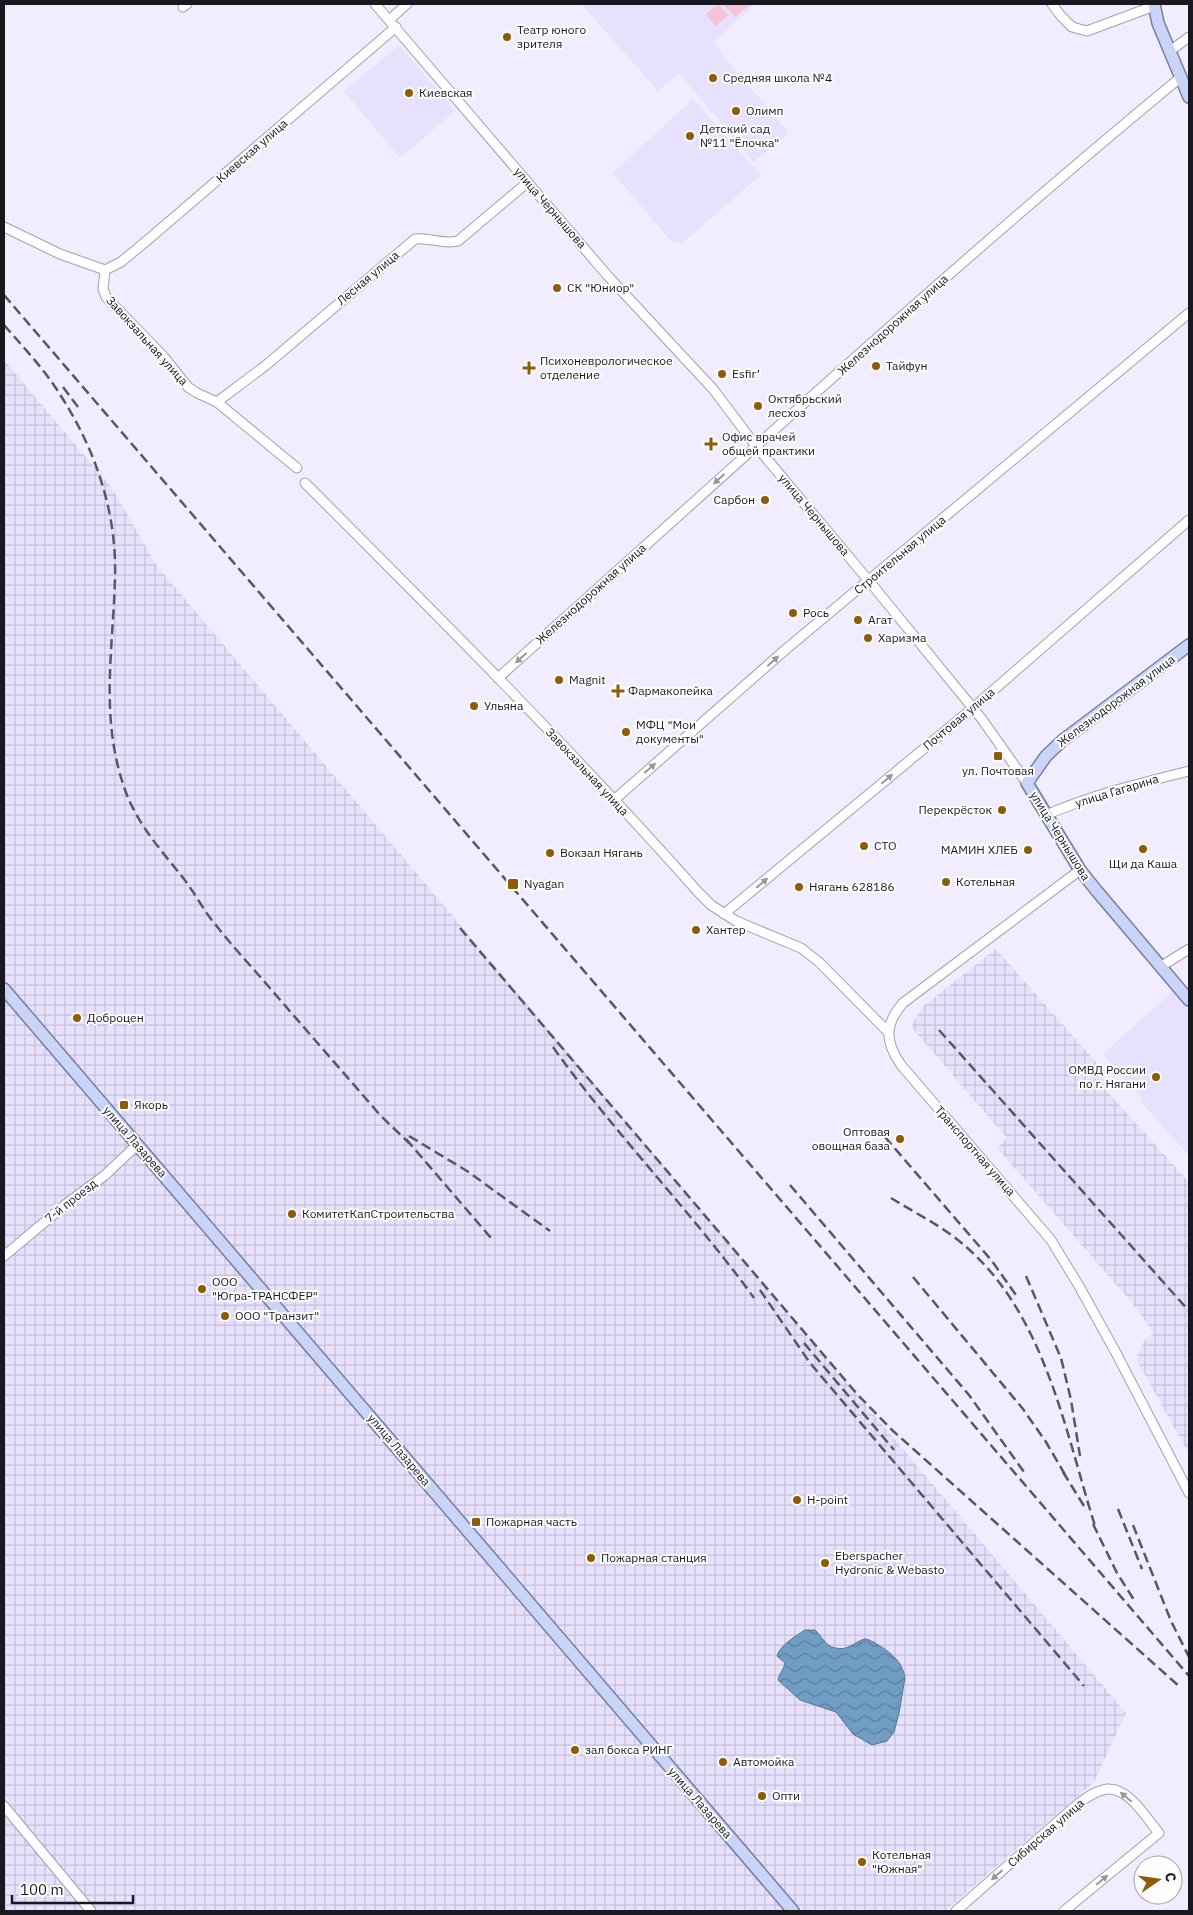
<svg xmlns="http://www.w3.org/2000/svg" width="1193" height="1915" font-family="'IBM Plex Sans',sans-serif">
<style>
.built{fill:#e8e1fd}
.industrial{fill:url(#industrial-grid)}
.green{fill:#f4c3d8}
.water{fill:url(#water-waves);stroke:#567592}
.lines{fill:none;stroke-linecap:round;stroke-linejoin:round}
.minor-casing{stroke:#a49eb2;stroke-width:11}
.major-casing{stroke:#747fa8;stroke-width:14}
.minor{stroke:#fff;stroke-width:9}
.major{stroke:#c9d4f7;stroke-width:11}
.rail{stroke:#5a5762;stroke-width:2.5;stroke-dasharray:10 5;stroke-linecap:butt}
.oneway{fill:#98979a}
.poi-dot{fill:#8e5b08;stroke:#fdfdfd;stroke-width:2}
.labels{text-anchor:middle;stroke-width:4;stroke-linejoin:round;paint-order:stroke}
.poi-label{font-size:12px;fill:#19171f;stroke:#fdfdfd;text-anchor:start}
.street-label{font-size:12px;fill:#19171f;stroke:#fdfdfd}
</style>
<defs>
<pattern id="industrial-grid" width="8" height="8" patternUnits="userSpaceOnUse" patternTransform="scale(1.25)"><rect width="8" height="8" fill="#e8e1fd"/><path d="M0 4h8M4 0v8" fill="none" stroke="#c6c0d8"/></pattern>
<pattern id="water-waves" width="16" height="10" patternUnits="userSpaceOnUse" patternTransform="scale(1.25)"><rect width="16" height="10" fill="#709dc3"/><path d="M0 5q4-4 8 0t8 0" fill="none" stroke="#5b7f9e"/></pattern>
</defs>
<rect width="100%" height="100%" fill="#f1edfe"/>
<g class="built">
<path d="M581 4H756L715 41 722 54 789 133 754 162 679 73 658 91Z"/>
<path d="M399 45 455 111 400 158 344 91Z"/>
<path d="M693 99 761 175 681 244 671 241 613 173Z"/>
<path d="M1173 991 1189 1010V1156L1140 1101 1142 1099 1103 1054Z"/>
</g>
<g class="industrial">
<path d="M4 360 112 488 157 566 1126 1713 1094 1782 945 1911H4Z"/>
<path d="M996 949 1102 1069 1105 1089 1189 1182V1454L1136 1359 1143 1342 1154 1333 1133 1304 997 1148 1007 1138 911 1027 922 1007Z"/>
</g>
<g class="green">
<path d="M718 4 729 15 715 26 706 14Z"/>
<path d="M723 4H750L735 17Z"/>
</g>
<path class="water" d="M805 1630H815C822 1636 825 1646 835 1648 848 1651 853 1643 864 1639 870 1638 890 1652 894 1657 900 1662 904 1671 905 1678L899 1713 894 1732 887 1741 872 1745 853 1734 836 1712 800 1700 778 1680C779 1673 784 1670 785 1663L777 1656C780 1645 796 1636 805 1630Z"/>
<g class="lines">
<defs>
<g id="minor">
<path d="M375 4 607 275 713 389 756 446 869 581 981 718 1027 783"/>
<path d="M1052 4 1061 16 1072 27 1087 31 1154 6"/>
<path d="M183 7 187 4"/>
<path d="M389 20 407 4"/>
<path d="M1170 51 1189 37"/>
<path d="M4 227 60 254 105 270"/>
<path d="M105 270 121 262 150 238 396 27"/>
<path d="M105 270 103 289 106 297 164 357 188 387 197 393 217 402 229 412 297 468"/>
<path d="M217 402 265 366 415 239C429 237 444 245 458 241L528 182"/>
<path d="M305 483C439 617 573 751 699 893L711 905 736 921 801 948 819 962 888 1032"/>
<path d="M498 678C724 476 947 270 1181 77"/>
<path d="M614 800 785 650 1189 313"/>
<path d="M1046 815C1092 795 1141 783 1189 771"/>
<path d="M1080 870 903 1003C884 1025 885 1042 901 1065L1051 1240 1079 1286 1115 1351 1189 1493"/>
<path d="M724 914 973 708 1189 520"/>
<path d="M1160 967 1189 949"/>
<path d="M4 1256 66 1204 104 1176 137 1145"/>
<path d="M4 1806 91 1911"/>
<path d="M956 1911 1079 1803C1087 1797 1097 1790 1107 1789 1129 1787 1146 1818 1159 1833L1064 1911"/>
</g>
<g id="major">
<path d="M1154 4 1158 23 1189 97"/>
<path d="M1189 645 1063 740 1046 756 1027 783 1080 870 1096 890 1189 1000"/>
<path d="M4 989 793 1911"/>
</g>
</defs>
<use href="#minor" class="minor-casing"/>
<use href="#major" class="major-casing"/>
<use href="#minor" class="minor"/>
<use href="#major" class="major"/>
<g class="rail">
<path d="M4 295 1189 1676"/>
<path d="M4 325C24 348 45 370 61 396 96 451 117 513 115 578 113 651 100 716 124 787 136 823 161 850 184 879 195 893 203 910 215 924 232 946 251 966 269 987 306 1030 343 1072 380 1115L409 1143"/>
<path d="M63 387 81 411"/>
<path d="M460 928 857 1394 892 1430 1180 1687"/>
<path d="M939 1030 1189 1311"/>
<path d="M553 1047C615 1134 691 1211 754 1298"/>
<path d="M409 1136 467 1171 550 1231"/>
<path d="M885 1137 992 1261 1016 1295"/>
<path d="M406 1139 491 1238"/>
<path d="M790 1185 969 1395 1024 1472"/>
<path d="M891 1198C915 1213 942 1226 964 1245 1046 1315 1065 1432 1096 1529"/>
<path d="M1026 1276 1061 1358 1071 1400 1080 1456"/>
<path d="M913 1277 1023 1409 1046 1442 1067 1478"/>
<path d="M760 1290 810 1363 1084 1686"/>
<path d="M804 1343 894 1450"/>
<path d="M1063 1472 1084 1506"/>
<path d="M1118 1509 1142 1569"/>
<path d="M1093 1524 1117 1573 1136 1603"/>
<path d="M1133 1525 1171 1621 1189 1657"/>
</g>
</g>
<defs><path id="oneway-solid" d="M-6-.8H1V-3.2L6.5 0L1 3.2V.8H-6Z" transform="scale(1.25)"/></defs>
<g class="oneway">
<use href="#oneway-solid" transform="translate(719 479) rotate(138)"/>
<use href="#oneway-solid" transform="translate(521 658) rotate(138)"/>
<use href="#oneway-solid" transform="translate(773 661) rotate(-42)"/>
<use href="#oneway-solid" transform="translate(650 768) rotate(-41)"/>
<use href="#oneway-solid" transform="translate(887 779) rotate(-40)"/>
<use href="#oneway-solid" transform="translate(762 883) rotate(-40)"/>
<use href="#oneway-solid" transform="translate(1126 1797) rotate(-140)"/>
<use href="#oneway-solid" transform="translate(997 1875) rotate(139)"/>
<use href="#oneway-solid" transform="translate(1102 1880) rotate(-40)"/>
</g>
<g class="poi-dot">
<circle cx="507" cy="37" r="5"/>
<circle cx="713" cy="78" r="5"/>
<circle cx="409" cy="93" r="5"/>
<circle cx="736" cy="111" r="5"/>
<circle cx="690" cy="136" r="5"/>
<circle cx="557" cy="288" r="5"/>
<circle cx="876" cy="366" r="5"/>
<path d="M526.5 360.5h5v5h5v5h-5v5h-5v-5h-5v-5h5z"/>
<circle cx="722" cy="374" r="5"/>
<circle cx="758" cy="406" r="5"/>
<path d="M708.5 436.5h5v5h5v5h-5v5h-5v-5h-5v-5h5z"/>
<circle cx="765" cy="500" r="5"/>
<circle cx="793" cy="613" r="5"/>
<circle cx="858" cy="620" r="5"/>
<circle cx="868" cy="638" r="5"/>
<circle cx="559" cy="680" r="5"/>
<path d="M615.5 683.5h5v5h5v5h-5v5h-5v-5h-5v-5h5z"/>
<circle cx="474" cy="706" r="5"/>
<circle cx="626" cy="732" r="5"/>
<rect x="993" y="751" width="10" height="10" rx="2.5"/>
<circle cx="1002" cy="810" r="5"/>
<circle cx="864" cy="846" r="5"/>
<circle cx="1143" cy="849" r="5"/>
<circle cx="1028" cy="850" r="5"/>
<circle cx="550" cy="853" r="5"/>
<circle cx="946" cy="882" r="5"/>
<rect x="507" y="878" width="12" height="12" rx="2.5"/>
<circle cx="799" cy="887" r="5"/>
<circle cx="696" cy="930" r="5"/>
<circle cx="77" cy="1018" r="5"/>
<circle cx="1156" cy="1077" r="5"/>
<rect x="119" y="1100" width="10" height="10" rx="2.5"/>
<circle cx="900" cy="1139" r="5"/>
<circle cx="292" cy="1214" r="5"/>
<circle cx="202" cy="1289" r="5"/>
<circle cx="225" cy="1316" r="5"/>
<circle cx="797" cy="1500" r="5"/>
<rect x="471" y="1517" width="10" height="10" rx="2.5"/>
<circle cx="591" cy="1558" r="5"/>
<circle cx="825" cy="1563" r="5"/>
<circle cx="575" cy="1750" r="5"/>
<circle cx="723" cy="1762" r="5"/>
<circle cx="762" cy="1796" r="5"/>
<circle cx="862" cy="1862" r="5"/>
</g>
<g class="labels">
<g class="poi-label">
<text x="517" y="34">Театр юного<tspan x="517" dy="14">зрителя</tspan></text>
<text x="723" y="82">Средняя школа №4</text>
<text x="419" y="97">Киевская</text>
<text x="746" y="115">Олимп</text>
<text x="700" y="133">Детский сад<tspan x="700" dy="14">№11 "Ёлочка"</tspan></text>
<text x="567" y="292">СК "Юниор"</text>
<text x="540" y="365">Психоневрологическое<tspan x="540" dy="14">отделение</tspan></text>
<text x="886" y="370">Тайфун</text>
<text x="732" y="378">Esfir’</text>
<text x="768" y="403">Октябрьский<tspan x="768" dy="14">лесхоз</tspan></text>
<text x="722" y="441">Офис врачей<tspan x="722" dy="14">общей практики</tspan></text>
<text x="755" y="504" text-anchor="end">Сарбон</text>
<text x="803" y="617">Рось</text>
<text x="868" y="624">Агат</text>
<text x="878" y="642">Харизма</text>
<text x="569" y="684">Magnit</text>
<text x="628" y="695">Фармакопейка</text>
<text x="484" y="710">Ульяна</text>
<text x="636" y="729">МФЦ "Мои<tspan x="636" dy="14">документы"</tspan></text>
<text x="998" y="775" text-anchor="middle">ул. Почтовая</text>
<text x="992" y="814" text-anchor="end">Перекрёсток</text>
<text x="874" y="850">СТО</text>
<text x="1018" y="854" text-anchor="end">МАМИН ХЛЕБ</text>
<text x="560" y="857">Вокзал Нягань</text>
<text x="1143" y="868" text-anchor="middle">Щи да Каша</text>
<text x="956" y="886">Котельная</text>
<text x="524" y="888">Nyagan</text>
<text x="809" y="891">Нягань 628186</text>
<text x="706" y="934">Хантер</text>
<text x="87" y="1022">Доброцен</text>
<text x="1146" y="1074" text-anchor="end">ОМВД России<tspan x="1146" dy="14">по г. Нягани</tspan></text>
<text x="134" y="1109">Якорь</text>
<text x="890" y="1136" text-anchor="end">Оптовая<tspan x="890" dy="14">овощная база</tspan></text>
<text x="302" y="1218">КомитетКапСтроительства</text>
<text x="212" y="1286">ООО<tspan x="212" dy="14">"Югра-ТРАНСФЕР"</tspan></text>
<text x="235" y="1320">ООО "Транзит"</text>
<text x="807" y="1504">H-point</text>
<text x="486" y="1526">Пожарная часть</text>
<text x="835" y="1560">Eberspacher<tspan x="835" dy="14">Hydronic &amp; Webasto</tspan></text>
<text x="601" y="1562">Пожарная станция</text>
<text x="585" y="1754">зал бокса РИНГ</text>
<text x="733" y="1766">Автомойка</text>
<text x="772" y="1800">Опти</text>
<text x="872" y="1859">Котельная<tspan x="872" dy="14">"Южная"</tspan></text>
</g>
<g class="street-label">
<text transform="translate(252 151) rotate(-41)" y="4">Киевская улица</text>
<text transform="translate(550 208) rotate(49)" y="4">улица Чернышова</text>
<text transform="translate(368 278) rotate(-40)" y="4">Лесная улица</text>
<text transform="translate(893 325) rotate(-42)" y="4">Железнодорожная улица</text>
<text transform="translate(147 341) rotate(48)" y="4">Завокзальная улица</text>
<text transform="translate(814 515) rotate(50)" y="4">улица Чернышова</text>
<text transform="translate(900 555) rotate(-40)" y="4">Строительная улица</text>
<text transform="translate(591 594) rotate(-42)" y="4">Железнодорожная улица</text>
<text transform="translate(1116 701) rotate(-37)" y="4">Железнодорожная улица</text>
<text transform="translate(959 719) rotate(-40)" y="4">Почтовая улица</text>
<text transform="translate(587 772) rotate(47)" y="4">Завокзальная улица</text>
<text transform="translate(1117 791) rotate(-17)" y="4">улица Гагарина</text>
<text transform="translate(1060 836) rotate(58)" y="4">улица Чернышова</text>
<text transform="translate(135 1142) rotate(49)" y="4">улица Лазарева</text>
<text transform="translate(975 1151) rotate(49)" y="4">Транспортная улица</text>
<text transform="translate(71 1201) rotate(-38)" y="4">7-й проезд</text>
<text transform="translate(399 1450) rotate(50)" y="4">улица Лазарева</text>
<text transform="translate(700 1803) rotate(49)" y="4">улица Лазарева</text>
<text transform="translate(1046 1833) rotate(-41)" y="4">Сибирская улица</text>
</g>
</g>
<rect width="1193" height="1915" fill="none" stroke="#19171f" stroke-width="10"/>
<g transform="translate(1158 1880) rotate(77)"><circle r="24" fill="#fdfdfd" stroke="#a2a1a4"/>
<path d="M0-4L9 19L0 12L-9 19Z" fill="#8e5b08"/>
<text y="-8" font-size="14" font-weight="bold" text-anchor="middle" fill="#19171f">С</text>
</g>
<path d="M12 1895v8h121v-8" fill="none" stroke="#19171f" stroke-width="2.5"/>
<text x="20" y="1895" font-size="15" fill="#19171f" stroke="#fdfdfd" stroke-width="4" paint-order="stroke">100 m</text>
</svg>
